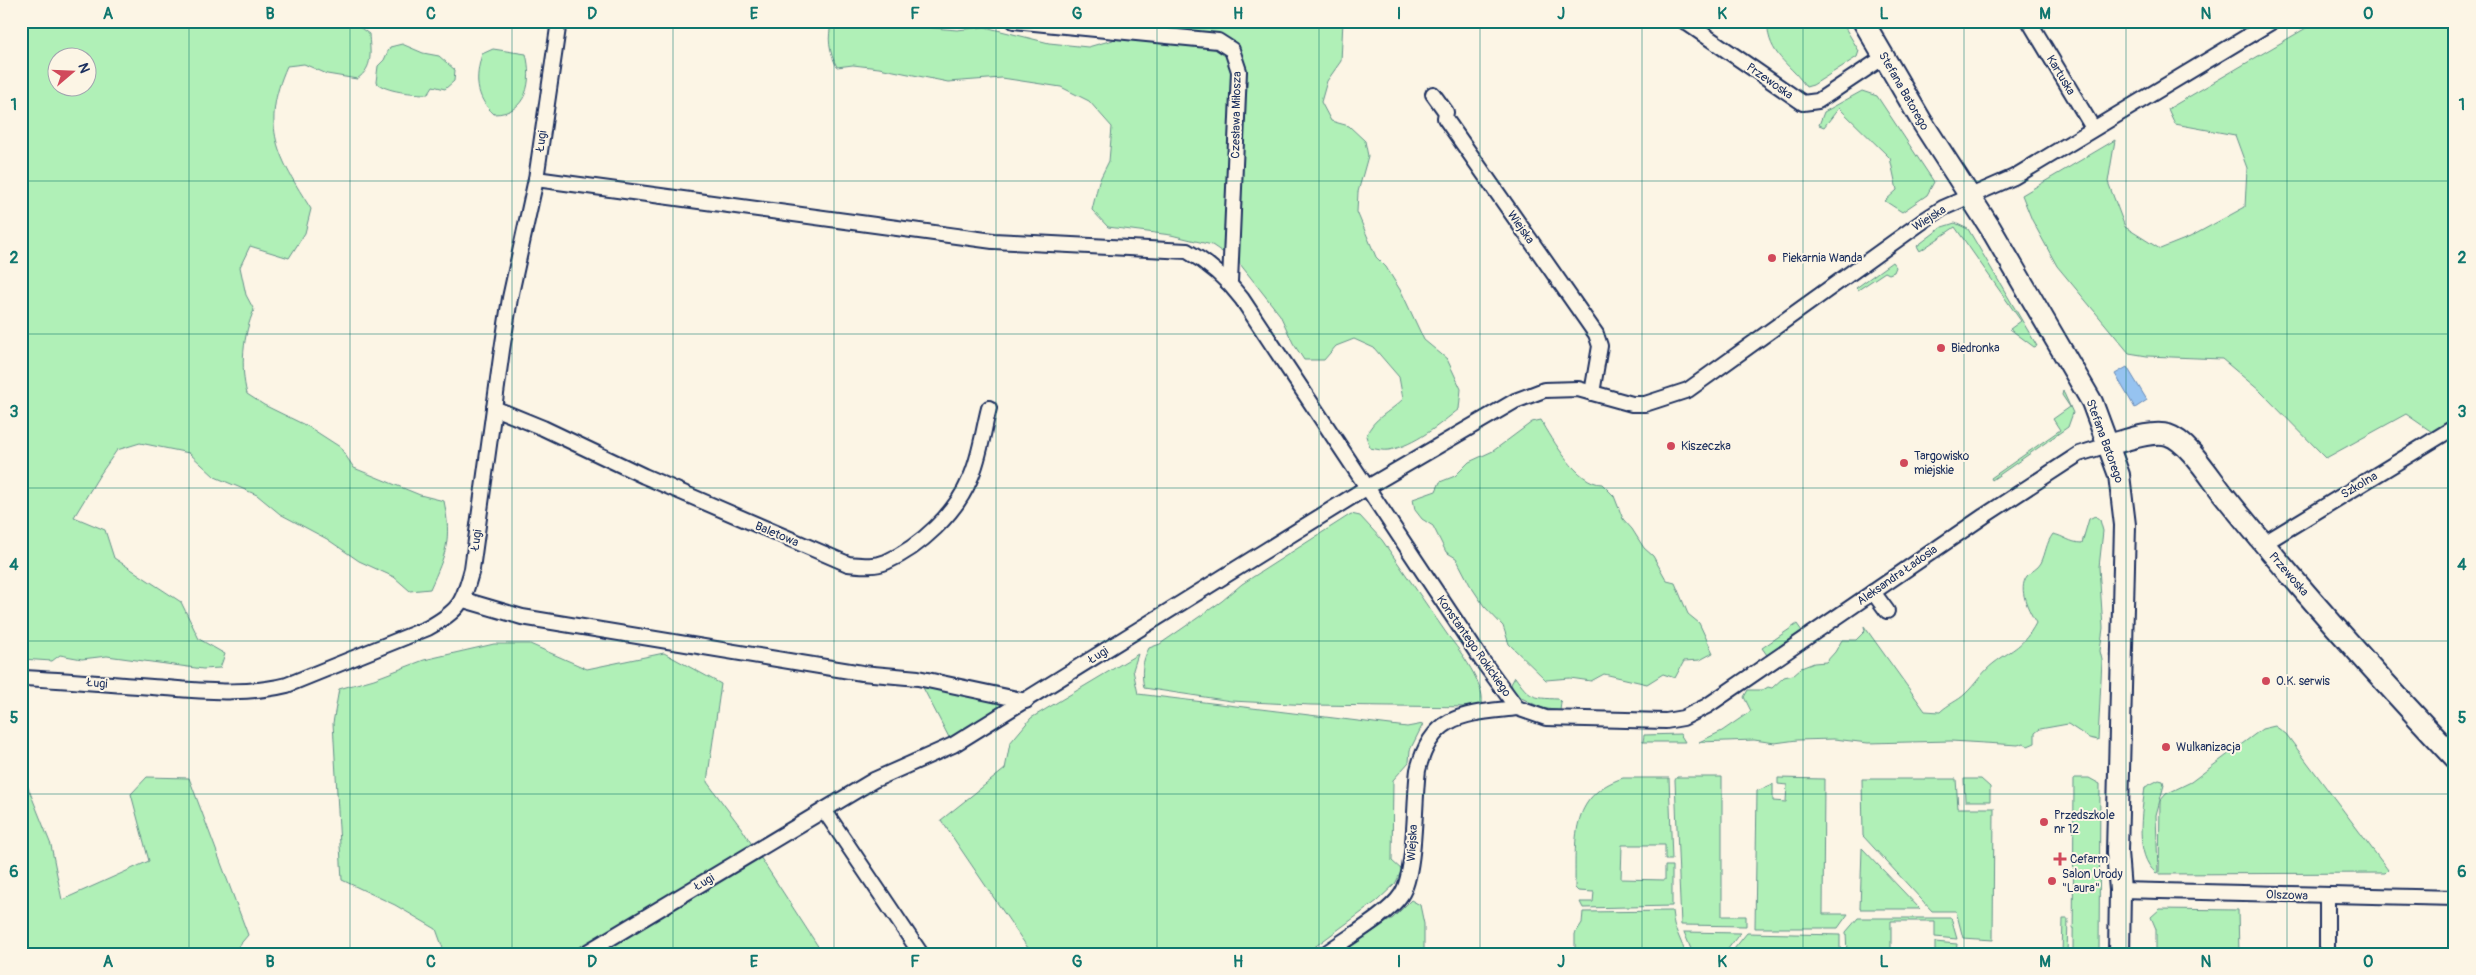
<svg xmlns="http://www.w3.org/2000/svg" width="2476" height="975" font-family="Pangolin,sans-serif">
<style>
.green{fill:#b0f0b7;stroke:#66908a;fill-rule:evenodd}
.water{fill:#96c3f0;stroke:#6588b6}
.lines{fill:none;stroke-linecap:round;stroke-linejoin:round}
.street-casing{stroke:#1b2f5e;stroke-width:18}
.secondary-casing{stroke:#1b2f5e;stroke-width:24}
.street{stroke:#fcf5e5;stroke-width:14}
.secondary{stroke:#fcf5e5;stroke-width:20}
.grid{fill:none;stroke:#0f766e;stroke-width:1;stroke-opacity:0.55}
.poi-dot{fill:#d1495b;stroke:#fcf5e5;stroke-width:2}
.labels{text-anchor:middle;stroke-width:4;stroke-linejoin:round;paint-order:stroke}
.street-label{font-size:12px;fill:#1b2f5e;stroke:#fcf5e5}
.poi-label{font-size:12px;fill:#1b2f5e;stroke:#fcf5e5;text-anchor:start}
.neatline{fill:none;stroke:#0f766e;stroke-width:2}
.grid-label{font-size:16px;text-anchor:middle;font-weight:bold;fill:#0f766e}
</style>
<rect width="100%" height="100%" fill="#fcf5e5"/>
<filter id="ink" filterUnits="userSpaceOnUse"><feTurbulence type="fractalNoise" baseFrequency=".02" numOctaves="2"/><feDisplacementMap in="SourceGraphic" scale="10" xChannelSelector="R" yChannelSelector="G"/><feConvolveMatrix kernelMatrix="1 2 1 2 8 2 1 2 1" color-interpolation-filters="sRGB"/></filter>
<g filter="url(#ink)">
<g class="green">
<path d="M21 21H351L369 34C370 52 374 67 357 79L327 74 304 64 287 66C260 127 278 157 311 209L305 233 289 258 250 246 240 267 246 295 254 310C243 335 240 367 247 394L264 405 309 427 340 447 354 468 420 495 444 501C452 541 446 553 430 589L410 591 394 577 359 561 327 539 280 514 257 495 215 477 189 453 140 443 117 450 99 476 74 517 105 530 114 558 181 602 199 639 225 654 220 668 203 669 107 656 82 659 60 655 52 661 21 659ZM58 58H88V88H58Z"/>
<path d="M832 21H880L888 24 957 30 985 27 1049 43 1088 47 1113 40 1123 21H1343L1341 61 1327 81 1321 102 1331 121 1349 126 1365 141 1368 156 1358 192 1357 212 1376 257 1386 267 1402 293 1424 340 1447 359 1461 389 1459 409C1439 425 1415 445 1389 450 1383 451 1376 449 1370 448L1366 436C1374 417 1388 414 1403 399L1399 377 1374 348 1354 339 1336 346 1324 360H1304L1293 343 1280 315 1240 264 1212 245 1171 235 1108 227 1092 210 1099 181 1109 161 1112 127 1089 101 1061 87 1002 78 948 82 879 68 853 65 837 67C829 52 827 38 832 21Z"/>
<path d="M1773 21H1841L1859 51 1857 57 1813 85 1806 87C1793 66 1771 57 1768 30Z"/>
<path d="M2318 21H2455V418L2432 432 2406 414 2326 458 2260 391 2222 359 2147 356 2129 353 2057 266 2032 220 2022 195 2115 140 2108 182 2125 227 2160 249 2190 237 2245 207 2247 168 2235 135 2175 124 2168 109Z"/>
<path d="M402 44 423 53 439 56 455 70 454 81 445 89 433 86 428 94C415 94 385 92 376 82L378 66 384 60 390 47Z"/>
<path d="M493 49 526 54C533 81 527 114 494 114 475 97 475 78 482 54Z"/>
<path d="M1862 91 1877 96 1934 182 1927 195 1902 212 1885 201 1897 190 1890 158 1839 108 1824 127 1819 125 1824 112Z"/>
<path d="M1955 223 1968 229 2037 346 2034 347 2010 329 2021 321 1955 227 1920 251 1917 246 1942 227Z"/>
<path d="M1892 262 1896 267 1894 272 1889 274 1885 272 1858 290 1856 288Z"/>
<path d="M2063 391 2073 413 2068 427 1992 480 1991 478 2060 430 2053 419 2070 407 2062 395Z"/>
<path d="M1541 420C1553 440 1577 484 1602 484L1614 496 1623 519 1632 529 1644 548 1653 556 1667 581 1675 583 1688 614 1699 623 1713 653 1700 660 1684 661 1675 678 1663 674 1647 684 1604 674 1591 681 1570 678 1546 680 1509 644 1503 626 1484 606 1470 585 1456 558 1446 552 1433 526 1422 519 1415 510 1413 499 1436 491 1440 482 1455 476 1469 462 1493 451 1532 422Z"/>
<path d="M1351 514 1360 516 1382 540 1449 637C1460 650 1485 686 1482 702L1475 707 1311 705 1231 701 1144 688C1141 673 1142 661 1149 648L1160 644 1222 601 1242 584Z"/>
<path d="M2095 516 2100 520 2103 531 2099 567 2103 628 2100 651 2102 660 2098 740 2089 738 2068 724 2040 729 2035 733V743L2028 746 2023 743 2018 745 1951 741 1868 743 1834 739 1797 740 1775 743 1754 740 1699 742 1722 731 1751 711 1744 697 1748 690H1763L1768 687 1772 688 1784 677 1793 675 1801 668 1814 663 1826 662 1835 652 1842 640H1856L1865 631 1864 626 1925 711 1940 712C1948 704 1958 701 1965 694 1976 684 1982 672 1994 663 2014 648 2023 647 2036 623 2029 610 2017 590 2027 576 2031 571 2038 569 2041 563 2046 553 2046 543 2053 534 2064 536 2070 543 2082 543L2089 519Z"/>
<path d="M1797 624 1802 631 1767 655 1762 648Z"/>
<path d="M494 644H530L587 669 664 653 721 684 707 782 742 829 823 954H445L436 929 395 905 342 880 333 723 339 689 374 679 424 660Z"/>
<path d="M1138 654 1133 670 1138 694 1407 727 1423 724 1410 750 1409 762 1393 780 1392 861 1402 870 1395 884 1377 901 1305 954H1032L941 820 1005 769 1010 743 1031 718Z"/>
<path d="M1515 677C1530 698 1532 698 1558 699L1561 702 1560 711 1542 708 1515 695 1511 684Z"/>
<path d="M918 678 1026 701 953 745Z"/>
<path d="M2275 726 2286 734 2388 870 2385 873 2159 874 2160 801 2166 794 2191 782 2262 729Z"/>
<path d="M1680 734 1685 742H1643L1644 735Z"/>
<path d="M21 770 51 845 62 900 149 861 131 794 147 777 189 778 248 935 232 954H21Z"/>
<path d="M1677 777H1722V916H1746V926L1681 925 1675 780Z"/>
<path d="M1623 778H1669L1672 860H1665V845H1622L1621 879 1665 880V866H1672V906L1583 908 1580 902H1593L1594 892 1578 891 1575 888C1576 841 1568 796 1623 778Z"/>
<path d="M1778 778 1824 779 1823 914H1848L1838 928H1755L1757 791 1773 784V801L1786 802 1787 785 1778 784Z"/>
<path d="M2074 778H2089L2100 784 2099 954H2073Z"/>
<path d="M1862 779H1956L1958 808H1994L1993 940 1963 938 1956 911H1932L1863 836Z"/>
<path d="M1964 779H1981L1990 787V801H1965Z"/>
<path d="M2159 780 2163 781 2164 785 2156 815 2158 872 2156 873C2134 855 2142 812 2145 787Z"/>
<path d="M1862 848 1920 909H1860Z"/>
<path d="M1411 900 1420 905 1424 924V954H1339L1393 918Z"/>
<path d="M2160 909 2238 910 2239 954H2156V929L2151 917Z"/>
<path d="M1672 911 1674 925 1686 954H1575V934L1582 923 1583 912Z"/>
<path d="M1858 918H1951L1957 939 1935 937V921H1891V954H1847L1846 932Z"/>
<path d="M2063 919H2068L2067 954H2062Z"/>
<path d="M1684 932 1740 933 1724 954H1693Z"/>
<path d="M1747 933 1840 935V954H1730Z"/>
<path d="M1935 942 1957 944 1956 954H1935Z"/>
</g>
<path class="water" d="M2127 367 2147 400 2135 408 2115 374Z"/>
<g class="lines">
<defs>
<g id="street">
<path d="M1014 21 1218 41 1232 50 1239 71 1230 282"/>
<path d="M1684 21 1803 103 1818 101 1884 57"/>
<path d="M2029 21 2093 128"/>
<path d="M1433 94 1446 112 1445 118 1596 334 1600 346 1592 393"/>
<path d="M536 179 993 241 1187 251C1210 264 1226 278 1242 299L1481 659 1517 708 1546 718 1666 721 1683 718 1707 706 1984 516 2079 454 2108 445"/>
<path d="M494 408 543 428 644 476 848 564C861 565 874 567 886 562 920 547 956 513 970 479 980 458 983 431 989 408"/>
<path d="M2263 544 2455 427"/>
<path d="M1873 592 1887 611"/>
<path d="M464 600 522 617 862 673 918 678 1026 701"/>
<path d="M21 678C69 680 118 685 166 688 207 691 246 695 287 685L428 628C460 610 463 603 472 569L502 350 510 298 536 179 559 21"/>
<path d="M824 810 921 954"/>
<path d="M2120 890 2455 898"/>
<path d="M2327 897V954"/>
<path d="M584 954 874 780 953 745 1366 488 1515 401 1544 390 1578 389 1632 404H1645L1688 390 1926 219 1943 208 2014 177 2273 21"/>
<path d="M1325 954C1345 939 1388 915 1401 895 1416 874 1414 799 1418 770 1432 712 1467 714 1517 708"/>
</g>
<g id="secondary">
<path d="M1863 21 1922 122 1991 229 2092 402 2119 475 2125 525 2117 852 2120 890 2119 954"/>
<path d="M2108 445C2124 441 2152 430 2168 435 2188 441 2211 479 2224 495 2297 586 2375 673 2455 758"/>
</g>
</defs>
<use href="#street" class="street-casing"/>
<use href="#secondary" class="secondary-casing"/>
<use href="#street" class="street"/>
<use href="#secondary" class="secondary"/>
</g>
</g>
<path class="grid" d="M189 21V954M350 21V954M512 21V954M673 21V954M834 21V954M996 21V954M1157 21V954M1319 21V954M1480 21V954M1642 21V954M1803 21V954M1964 21V954M2126 21V954M2287 21V954M21 181H2455M21 334H2455M21 488H2455M21 641H2455M21 794H2455"/>
<g class="poi-dot">
<circle cx="1772" cy="258" r="5"/>
<circle cx="1941" cy="348" r="5"/>
<circle cx="1671" cy="446" r="5"/>
<circle cx="1904" cy="463" r="5"/>
<circle cx="2266" cy="681" r="5"/>
<circle cx="2166" cy="747" r="5"/>
<circle cx="2044" cy="822" r="5"/>
<path d="M2057.5 851.5h5v5h5v5h-5v5h-5v-5h-5v-5h5z"/>
<circle cx="2052" cy="881" r="5"/>
</g>
<g class="labels">
<g class="street-label">
<text transform="translate(2061 75) rotate(59)" y="4">Kartuska</text>
<text transform="translate(1770 81) rotate(35)" y="4">Przewoska</text>
<text transform="translate(1904 91) rotate(60)" y="4">Stefana Batorego</text>
<text transform="translate(1236 115) rotate(-89)" y="4">Czesława Miłosza</text>
<text transform="translate(541 141) rotate(-82)" y="4">Ługi</text>
<text transform="translate(1929 218) rotate(-32)" y="4">Wiejska</text>
<text transform="translate(1521 227) rotate(55)" y="4">Wiejska</text>
<text transform="translate(2105 441) rotate(70)" y="4">Stefana Batorego</text>
<text transform="translate(2359 485) rotate(-31)" y="4">Szkolna</text>
<text transform="translate(777 534) rotate(23)" y="4">Baletowa</text>
<text transform="translate(476 540) rotate(-82)" y="4">Ługi</text>
<text transform="translate(2289 574) rotate(49)" y="4">Przewoska</text>
<text transform="translate(1897 575) rotate(-35)" y="4">Aleksandra Ładosia</text>
<text transform="translate(1474 646) rotate(55)" y="4">Konstantego Rokickiego</text>
<text transform="translate(1098 655) rotate(-32)" y="4">Ługi</text>
<text transform="translate(97 683) rotate(5)" y="4">Ługi</text>
<text transform="translate(1412 843) rotate(-87)" y="4">Wiejska</text>
<text transform="translate(704 882) rotate(-31)" y="4">Ługi</text>
<text transform="translate(2287 895) rotate(2)" y="4">Olszowa</text>
</g>
<g class="poi-label">
<text x="1782" y="262">Piekarnia Wanda</text>
<text x="1951" y="352">Biedronka</text>
<text x="1681" y="450">Kiszeczka</text>
<text x="1914" y="460">Targowisko<tspan x="1914" dy="14">miejskie</tspan></text>
<text x="2276" y="685">O.K. serwis</text>
<text x="2176" y="751">Wulkanizacja</text>
<text x="2054" y="819">Przedszkole<tspan x="2054" dy="14">nr 12</tspan></text>
<text x="2070" y="863">Cefarm</text>
<text x="2062" y="878">Salon Urody<tspan x="2062" dy="14">"Laura"</tspan></text>
</g>
</g>
<rect width="2476" height="975" fill="none" stroke="#fcf5e5" stroke-width="55"/>
<g transform="translate(72 72) rotate(71)"><circle r="24" fill="#fcf5e5" stroke="#a2a6af"/>
<path d="M0-4L9 19L0 12L-9 19Z" fill="#d1495b"/>
<text y="-8" font-size="14" font-weight="bold" text-anchor="middle" fill="#1b2f5e">N</text>
</g>
<rect x="28" y="28" width="2420" height="920" class="neatline"/>
<g class="grid-label">
<text x="108" y="19">A</text>
<text x="270" y="19">B</text>
<text x="431" y="19">C</text>
<text x="592" y="19">D</text>
<text x="754" y="19">E</text>
<text x="915" y="19">F</text>
<text x="1077" y="19">G</text>
<text x="1238" y="19">H</text>
<text x="1399" y="19">I</text>
<text x="1561" y="19">J</text>
<text x="1722" y="19">K</text>
<text x="1884" y="19">L</text>
<text x="2045" y="19">M</text>
<text x="2206" y="19">N</text>
<text x="2368" y="19">O</text>
<text x="14" y="110">1</text>
<text x="2462" y="110">1</text>
<text x="14" y="263">2</text>
<text x="2462" y="263">2</text>
<text x="14" y="417">3</text>
<text x="2462" y="417">3</text>
<text x="14" y="570">4</text>
<text x="2462" y="570">4</text>
<text x="14" y="723">5</text>
<text x="2462" y="723">5</text>
<text x="14" y="877">6</text>
<text x="2462" y="877">6</text>
<text x="108" y="967">A</text>
<text x="270" y="967">B</text>
<text x="431" y="967">C</text>
<text x="592" y="967">D</text>
<text x="754" y="967">E</text>
<text x="915" y="967">F</text>
<text x="1077" y="967">G</text>
<text x="1238" y="967">H</text>
<text x="1399" y="967">I</text>
<text x="1561" y="967">J</text>
<text x="1722" y="967">K</text>
<text x="1884" y="967">L</text>
<text x="2045" y="967">M</text>
<text x="2206" y="967">N</text>
<text x="2368" y="967">O</text>
</g>
</svg>
